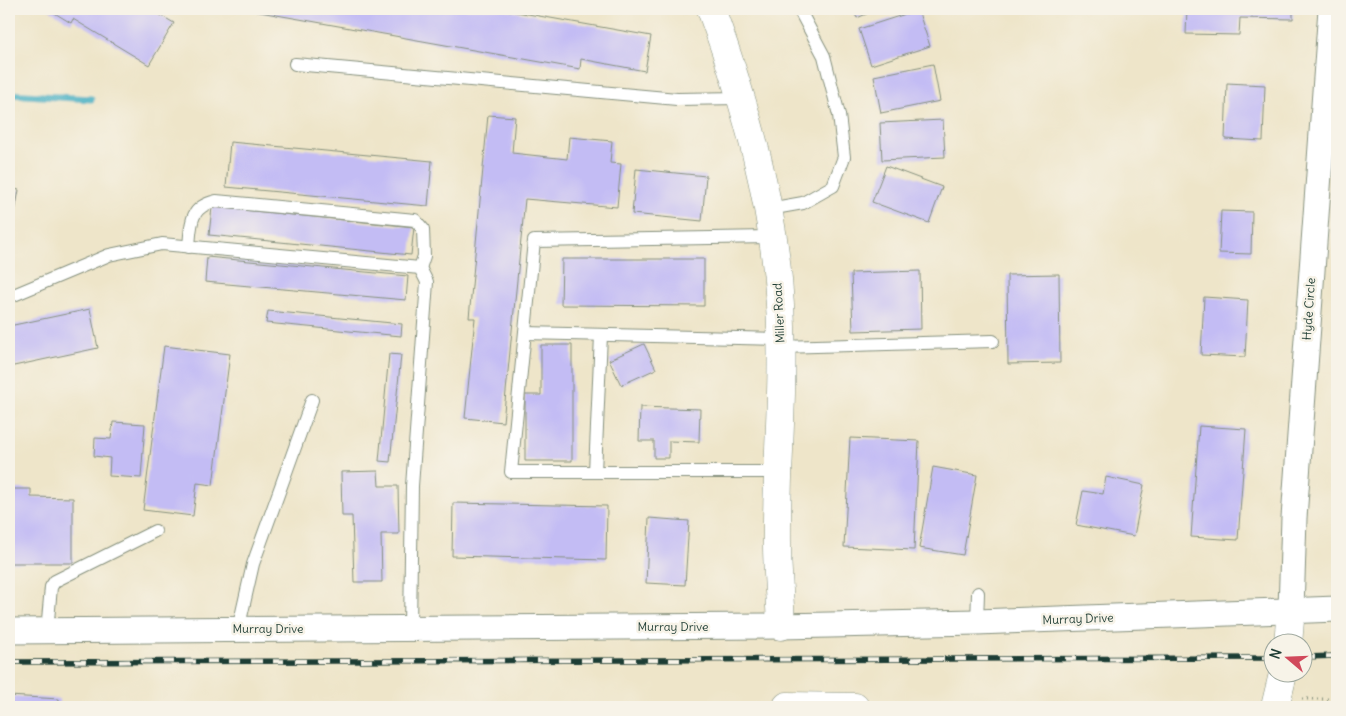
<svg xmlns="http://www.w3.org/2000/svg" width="1346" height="716" font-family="Delius,sans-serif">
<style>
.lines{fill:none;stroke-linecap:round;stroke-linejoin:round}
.stream{stroke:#43aec2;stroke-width:7}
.building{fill:#c3bcf4}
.service-casing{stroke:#86917e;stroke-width:14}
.minor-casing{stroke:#86917e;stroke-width:27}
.tertiary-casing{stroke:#86917e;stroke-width:29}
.path{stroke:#86917e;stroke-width:3;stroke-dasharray:1 4;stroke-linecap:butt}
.service{stroke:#fff;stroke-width:12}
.minor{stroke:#fff;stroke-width:25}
.tertiary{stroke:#fff;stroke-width:28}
.rail-casing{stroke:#1f3d34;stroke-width:5.5}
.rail{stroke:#f7f3e8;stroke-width:4;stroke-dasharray:11;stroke-linecap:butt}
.labels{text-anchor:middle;stroke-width:5;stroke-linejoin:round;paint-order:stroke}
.street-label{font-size:12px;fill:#1f3d34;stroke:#f7f3e8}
</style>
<rect width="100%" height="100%" fill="#f7f3e8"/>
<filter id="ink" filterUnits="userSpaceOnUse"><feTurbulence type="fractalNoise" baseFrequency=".02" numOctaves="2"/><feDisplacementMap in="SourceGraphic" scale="10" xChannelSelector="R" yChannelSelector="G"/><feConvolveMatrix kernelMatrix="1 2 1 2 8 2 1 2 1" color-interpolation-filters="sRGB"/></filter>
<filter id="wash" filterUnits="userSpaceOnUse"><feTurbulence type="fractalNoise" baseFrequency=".0096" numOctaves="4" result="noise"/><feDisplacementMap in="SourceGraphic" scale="20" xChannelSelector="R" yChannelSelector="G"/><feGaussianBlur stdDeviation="1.12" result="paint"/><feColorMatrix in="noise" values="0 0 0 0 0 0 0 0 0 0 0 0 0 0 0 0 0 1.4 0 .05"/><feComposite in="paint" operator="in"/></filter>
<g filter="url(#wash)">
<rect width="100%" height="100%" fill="#eee5c9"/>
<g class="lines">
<path class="stream" d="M9 94 91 99"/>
</g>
<g id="blocks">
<g class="building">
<path d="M48 9H150L174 23 149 65 73 19 71 23Z"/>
<path d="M243 9H500L651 36 645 71 581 59 580 69Z"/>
<path d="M852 9H878L857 18Z"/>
<path d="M1187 9H1293V19L1240 18 1239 35 1186 34Z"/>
<path d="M918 10 930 46 871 65 859 29Z"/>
<path d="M933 64 940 101 881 113 874 76Z"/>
<path d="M1227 83 1265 85 1263 141 1225 139Z"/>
<path d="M488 115 515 117 512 153 567 159 569 137 612 141 610 163 621 164 617 207 525 199 503 422 465 418 475 318H469Z"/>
<path d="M943 120 945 157 882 160 880 123Z"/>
<path d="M230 142 432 161 428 206 226 187Z"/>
<path d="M886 166 942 187 929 223 872 202Z"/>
<path d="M636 169 706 176 702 221 632 214Z"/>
<path d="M9 188 19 190 10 239H9Z"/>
<path d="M212 207 414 227 411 255 209 235Z"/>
<path d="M1221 211 1252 212 1251 254 1219 253Z"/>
<path d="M207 257 408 276 406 300 205 282Z"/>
<path d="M562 259H704V306L561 305Z"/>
<path d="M920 271 921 329 853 331 851 273Z"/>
<path d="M1059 274 1060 363 1008 364 1007 275Z"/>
<path d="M1204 297 1248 300 1245 357 1201 355Z"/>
<path d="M90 309 98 348 9 367V326Z"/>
<path d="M268 311 402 324 401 336 266 323Z"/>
<path d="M644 344 656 369 621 385 609 360Z"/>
<path d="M541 345H572V461H525V395H541Z"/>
<path d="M164 346 230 354 213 485 197 483 193 516 143 510Z"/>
<path d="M389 354 401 355 390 462 379 461Z"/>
<path d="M640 407 700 409 699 442 669 441V458H654V441H639Z"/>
<path d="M113 422 145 424 141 478 109 476 110 458 94 456 95 438 111 439Z"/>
<path d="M1199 426 1246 429 1238 540 1191 537Z"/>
<path d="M850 438 919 441 914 550 844 547Z"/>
<path d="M933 467 977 475 963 555 919 548Z"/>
<path d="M378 471 379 486H398L399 534H381L382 582H354L352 516H342L341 472Z"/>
<path d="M1106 477 1144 485 1134 536 1076 525 1083 491 1103 494Z"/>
<path d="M9 489H31V497L73 498V563H9Z"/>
<path d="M453 503 607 506 606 560 452 556Z"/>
<path d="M649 518 689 521 685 585 646 583Z"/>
<path d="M9 696 59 699V707H9Z"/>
</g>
</g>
</g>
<g filter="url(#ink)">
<use href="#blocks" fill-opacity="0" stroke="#86917e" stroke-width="1"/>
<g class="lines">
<defs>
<g id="service">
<path d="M295 64 677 99 741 98"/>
<path d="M769 209 803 203 833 186 844 157 839 115 824 56 799 9"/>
<path d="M772 237 534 241 511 472H778"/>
<path d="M189 247C191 224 189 207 216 201L415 220 423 229 424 256 420 268"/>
<path d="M9 297 109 255 162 244 420 268 427 282 412 486 410 628"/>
<path d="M525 333 781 339"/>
<path d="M781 347 993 341"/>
<path d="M595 472 601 335"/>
<path d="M977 622 978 593"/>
<path d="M238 630 253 564 312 400"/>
<path d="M47 631 51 587 55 581 155 531"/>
</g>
<g id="minor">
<path d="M1291 609 1294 518 1331 9"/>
<path d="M9 631 781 626 977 622 1337 609"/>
</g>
<g id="tertiary">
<path d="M711 9C746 105 774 203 780 305 785 385 776 464 777 543 777 571 780 598 781 626"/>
<path d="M1288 644 1291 609"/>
<path d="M787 706 855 707"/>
<path d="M1275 707 1283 674"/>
</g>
</defs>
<use href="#service" class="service-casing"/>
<use href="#minor" class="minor-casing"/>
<use href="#tertiary" class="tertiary-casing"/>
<path class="path" d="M1302 699H1337"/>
<use href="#service" class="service"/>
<use href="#minor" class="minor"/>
<use href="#tertiary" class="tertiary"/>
<defs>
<g id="rail">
<path d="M1304 657 1337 656"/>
<path d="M9 662 1274 658"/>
</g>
</defs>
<use href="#rail" class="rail-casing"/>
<use href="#rail" class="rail"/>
</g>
</g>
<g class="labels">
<g class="street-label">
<text transform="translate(1309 309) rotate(-86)" y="4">Hyde Circle</text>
<text transform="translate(779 313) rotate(-93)" y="4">Miller Road</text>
<text transform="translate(1078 619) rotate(-2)" y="4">Murray Drive</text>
<text x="673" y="631">Murray Drive</text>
<text x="268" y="633">Murray Drive</text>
</g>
</g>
<rect width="1346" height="716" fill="none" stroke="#f7f3e8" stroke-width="30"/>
<g transform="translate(1288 658) rotate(289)"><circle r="24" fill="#f7f3e8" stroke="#a1aaa0"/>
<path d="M0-4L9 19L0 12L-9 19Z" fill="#d1495b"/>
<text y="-8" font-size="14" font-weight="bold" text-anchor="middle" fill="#1f3d34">N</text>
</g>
</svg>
